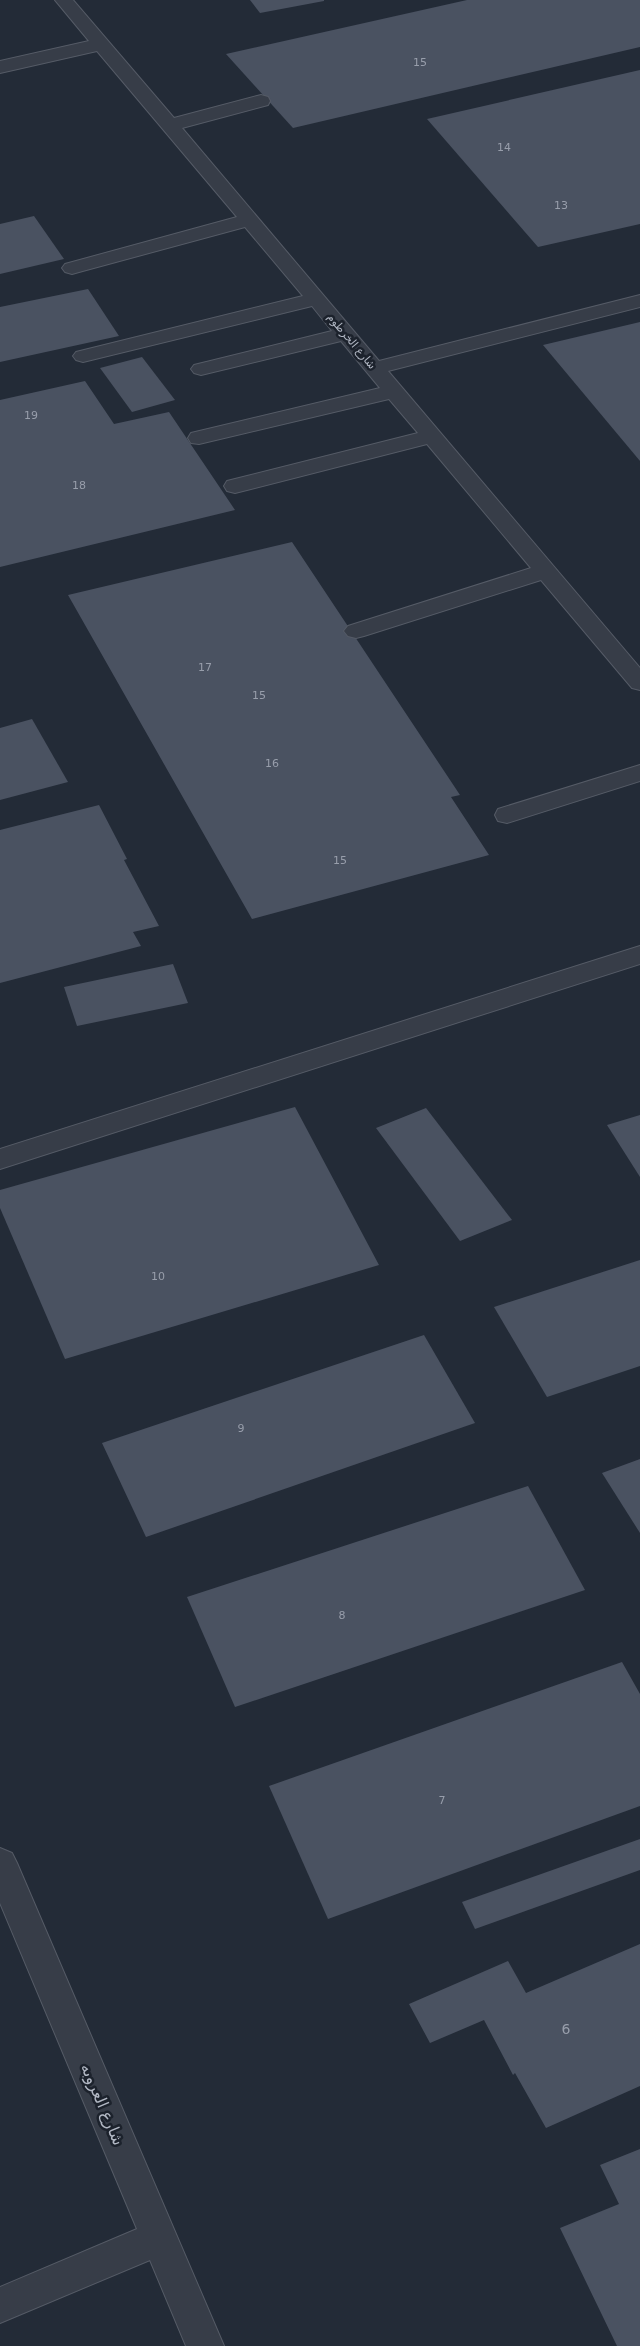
<svg xmlns="http://www.w3.org/2000/svg" width="640" height="2346" font-family="'DejaVu Sans',Cairo,sans-serif">
<style>
.building{fill:#4a5261}
.lines{fill:none;stroke-linecap:round;stroke-linejoin:round}
.service-casing{stroke:#555b66;stroke-width:2}
.service{fill:#373d48;fill-rule:evenodd}
.labels{text-anchor:middle;stroke-width:5;stroke-linejoin:round;paint-order:stroke}
.number-label{font-size:11px;fill:#989eab}
.far-street-label{font-size:11px;fill:#b2b8c4;stroke:#1c222c}
.near-number-label{font-size:14px;fill:#989eab}
.near-street-label{font-size:16px;fill:#b2b8c4;stroke:#1c222c}
</style>
<rect width="100%" height="100%" fill="#232b37"/>
<g class="building">
<path d="M250 0H324V1L260 13Z"/>
<path d="M467 0H640V47L293 128 226 54Z"/>
<path d="M640 70V224L538 247 427 119Z"/>
<path d="M34 216 64 259 0 274V224Z"/>
<path d="M88 289 119 336 0 362V307Z"/>
<path d="M640 322V461L543 345Z"/>
<path d="M142 357 175 400 132 412 100 368Z"/>
<path d="M85 381 114 424 169 412 235 510 0 567V400Z"/>
<path d="M292 542 460 795 451 797 489 855 252 919 68 595Z"/>
<path d="M32 719 68 782 0 800V728Z"/>
<path d="M99 805 127 859 124 860 159 926 133 932 141 946 0 983V830Z"/>
<path d="M173 964 188 1003 77 1026 64 987Z"/>
<path d="M295 1107 379 1265 65 1359 0 1208V1190Z"/>
<path d="M426 1108 512 1220 460 1241 376 1128Z"/>
<path d="M640 1115V1177L607 1125Z"/>
<path d="M640 1260V1366L547 1397 494 1307Z"/>
<path d="M424 1335 475 1423 146 1537 102 1443Z"/>
<path d="M640 1459V1533L602 1473Z"/>
<path d="M528 1486 585 1590 235 1707 187 1597Z"/>
<path d="M622 1662 640 1694V1806L328 1919 269 1786Z"/>
<path d="M640 1839V1870L475 1929 462 1902Z"/>
<path d="M640 1944V2086L546 2128 515 2073 513 2075 484 2020 430 2043 409 2004 508 1961 526 1993Z"/>
<path d="M640 2149V2346H617L560 2228 619 2204 600 2165Z"/>
</g>
<g class="lines">
<defs>
<g id="service">
<path d="M55 0H73L174 118 261 95 268 97 270 101 268 105 182 128 379 361 640 295V307L388 371 640 668V690L632 688 541 580 364 636 356 638 348 636 344 631 348 626 531 568 427 444 235 493 227 491 224 486 227 481 418 433 389 399 199 444 191 443 188 438 191 433 380 388 341 341 201 375 194 373 191 369 194 365 332 331 312 306 83 362 76 360 73 356 76 352 303 296 245 227 79 272 72 274 65 272 62 268 65 264 237 217 97 51 0 73V61L89 41Z"/>
<path d="M640 765V781L507 823 498 821 495 815 498 809Z"/>
<path d="M640 946V964L0 1169V1149Z"/>
<path d="M0 1848 12 1853 17 1863 224 2346H186L150 2260 0 2323V2287L137 2229 0 1903Z"/>
</g>
</defs>
<use href="#service" class="service-casing"/>
<use href="#service" class="service"/>
</g>
<g class="labels">
<g class="number-label">
<text x="420" y="66">15</text>
<text x="504" y="151">14</text>
<text x="561" y="209">13</text>
<text x="31" y="419">19</text>
<text x="79" y="489">18</text>
<text x="205" y="671">17</text>
<text x="259" y="699">15</text>
<text x="272" y="767">16</text>
<text x="340" y="864">15</text>
<text x="158" y="1280">10</text>
<text x="241" y="1432">9</text>
<text x="342" y="1619">8</text>
<text x="442" y="1804">7</text>
</g>
<g class="far-street-label">
<text transform="translate(352 341) rotate(50)" y="4">شارع الخرطوم</text>
</g>
<g class="near-number-label">
<text x="566" y="2034">6</text>
</g>
<g class="near-street-label">
<text transform="translate(103 2104) rotate(67)" y="6">شارع العروبه</text>
</g>
</g>
</svg>
